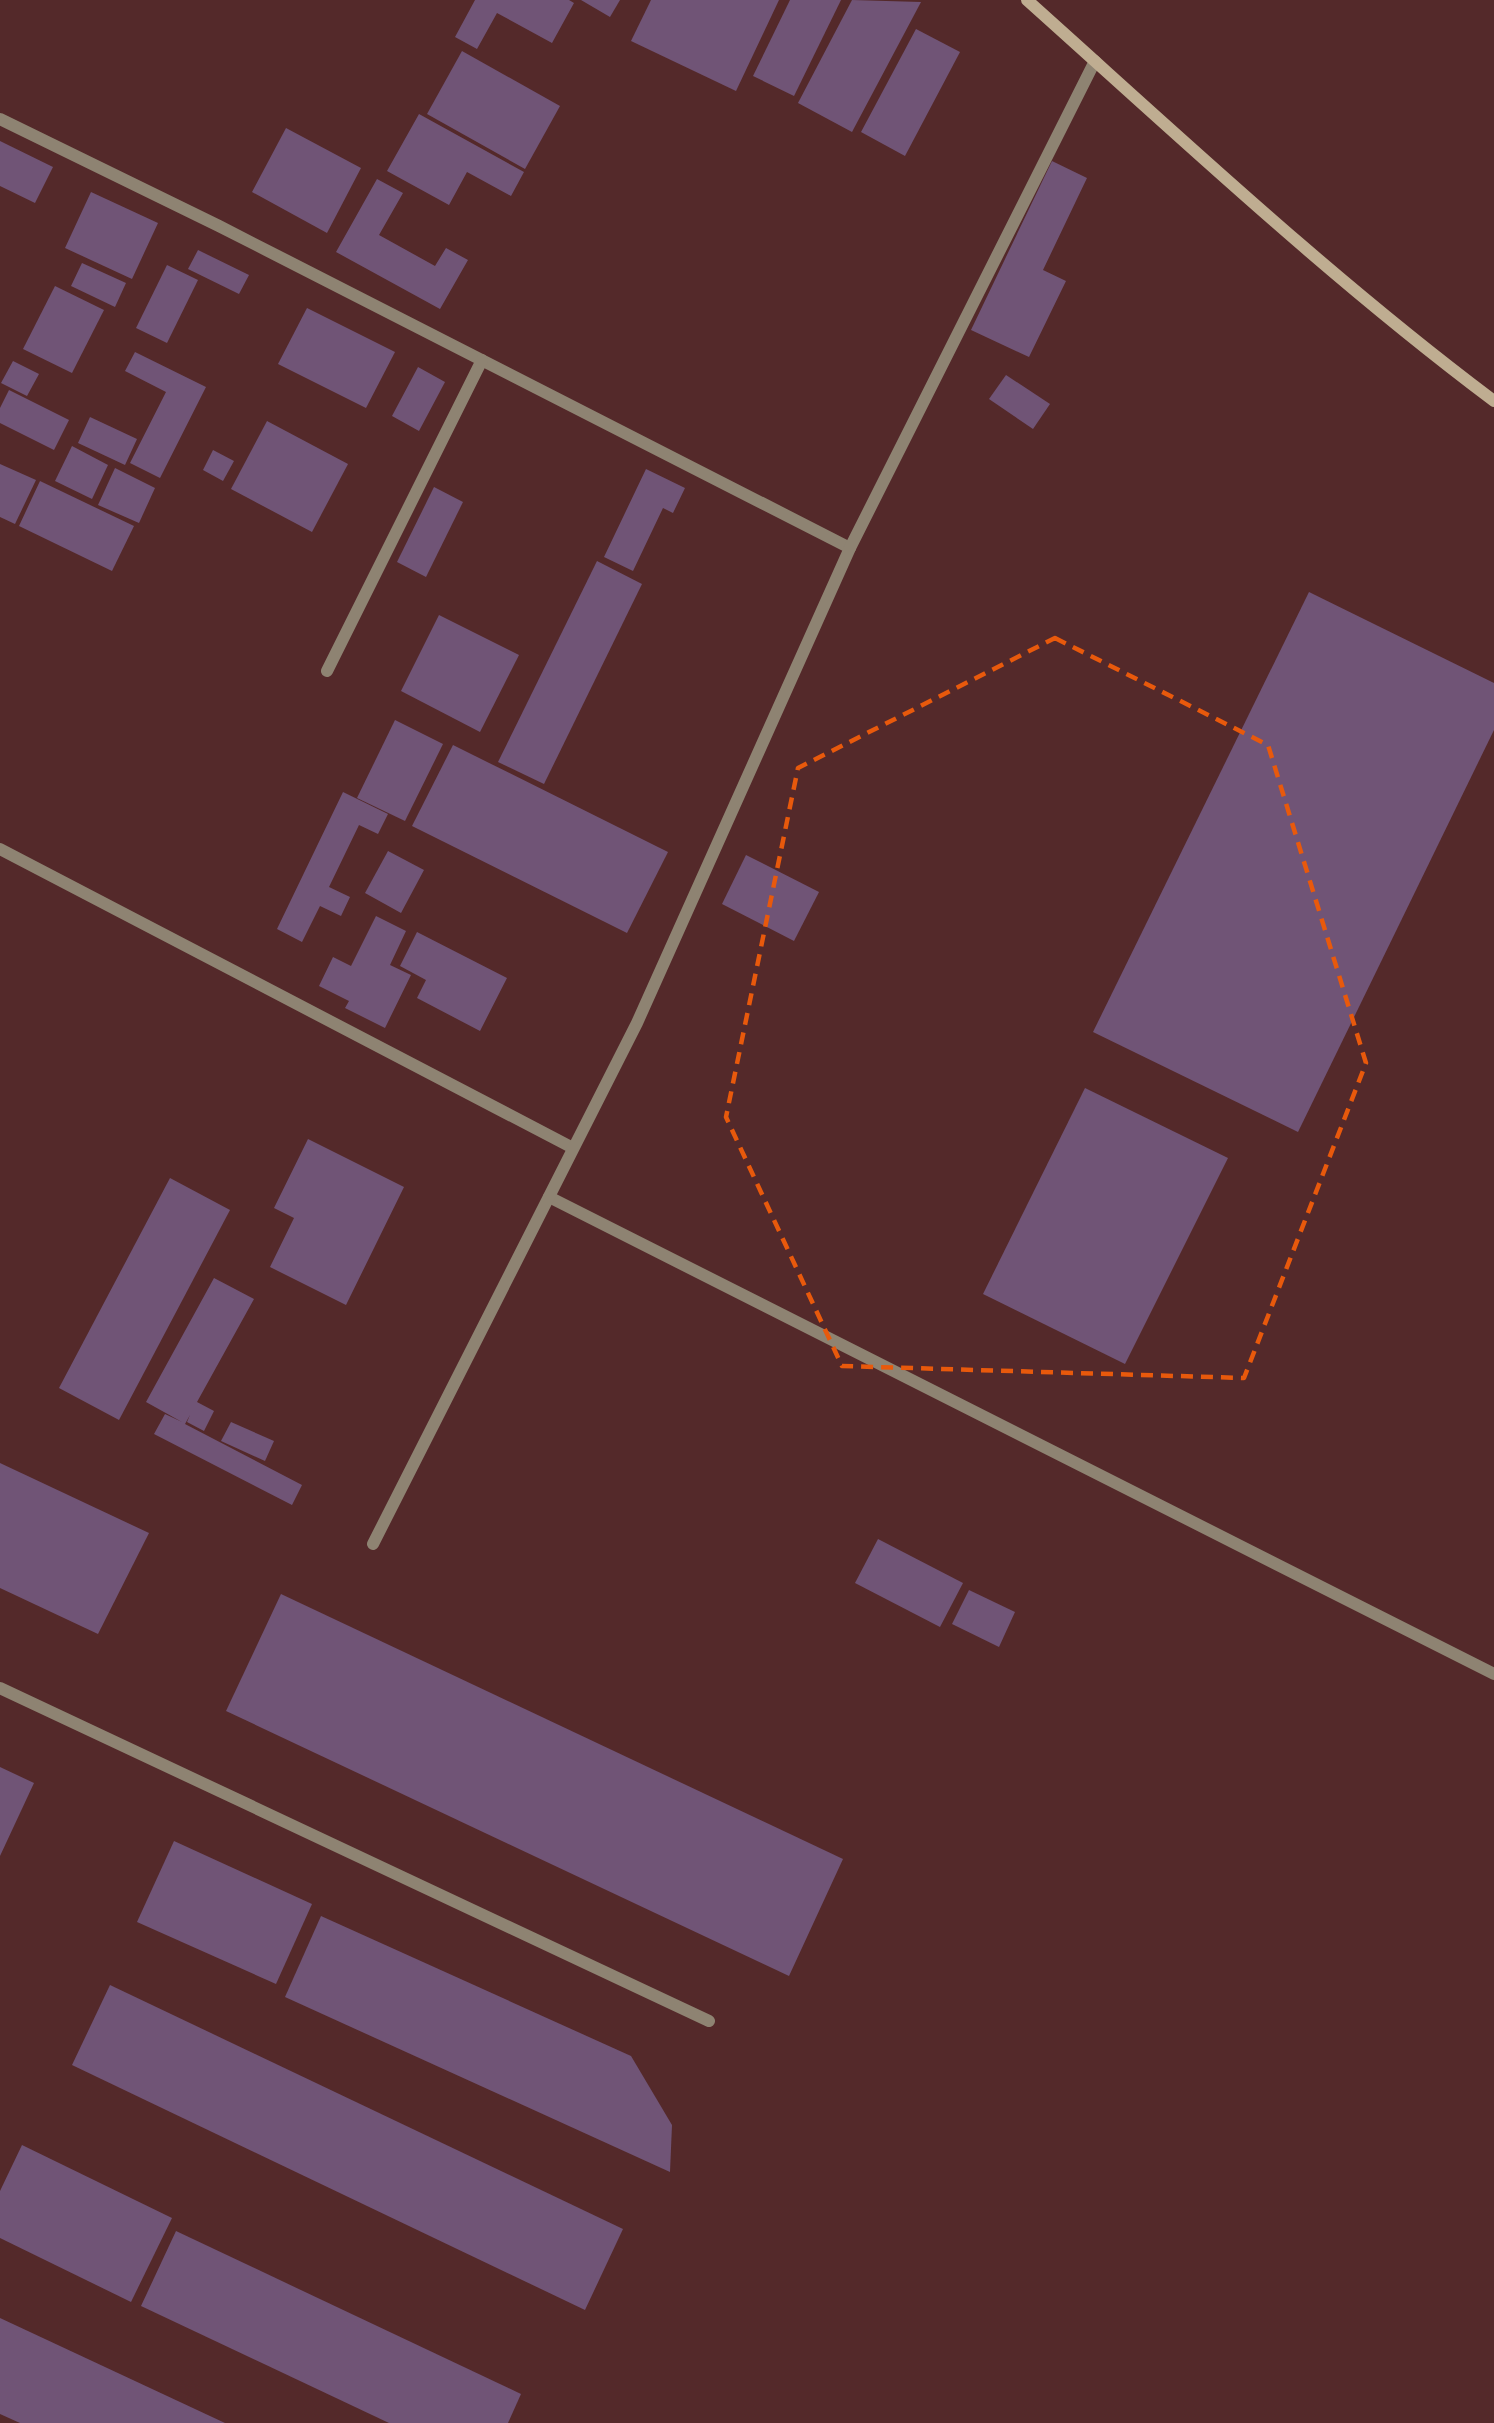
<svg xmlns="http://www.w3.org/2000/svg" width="1494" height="2423" font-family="'IBM Plex Serif',serif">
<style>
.building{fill:#705476}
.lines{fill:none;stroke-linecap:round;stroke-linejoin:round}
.service{stroke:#8e8372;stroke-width:12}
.minor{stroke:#8e8372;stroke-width:12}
.secondary{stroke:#bfad91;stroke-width:12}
.marked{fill:none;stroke:#e8590c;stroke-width:4.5;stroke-dasharray:12 8;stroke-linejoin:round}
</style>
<rect width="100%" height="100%" fill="#54292a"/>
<g class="building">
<path d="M475 0H569L574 3 552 43 497 13 477 49 455 37Z"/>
<path d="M581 0H620L610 17Z"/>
<path d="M651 0H779L736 91 631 41Z"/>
<path d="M790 0H841L794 96 753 76Z"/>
<path d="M852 0 921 2 852 132 798 103Z"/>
<path d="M916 29 960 52 905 156 861 132Z"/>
<path d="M462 51 560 106 525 169 427 114Z"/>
<path d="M419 114 524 172 511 196 467 172 449 205 387 171Z"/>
<path d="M286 128 361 168 327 233 252 192Z"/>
<path d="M0 141 53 167 35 203 0 186Z"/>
<path d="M1052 161 1087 178 1043 270 1066 281 1029 357 971 330Z"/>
<path d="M377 179 403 193 379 235 435 266 446 248 468 260 440 309 336 252Z"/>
<path d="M91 192 158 223 132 279 65 248Z"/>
<path d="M198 250 249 275 239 294 188 269Z"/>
<path d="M82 263 126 283 115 307 71 286Z"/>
<path d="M167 265 198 280 167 343 136 328Z"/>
<path d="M55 286 104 310 72 373 23 349Z"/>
<path d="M307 308 395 352 366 408 278 364Z"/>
<path d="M135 352 206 387 160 478 130 463 166 392 125 371Z"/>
<path d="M13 361 39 374 27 396 1 383Z"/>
<path d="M418 367 445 382 419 431 392 416Z"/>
<path d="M1006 375 1050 404 1033 429 989 399Z"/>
<path d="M9 390 69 420 54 450 0 423V408Z"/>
<path d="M90 417 137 439 125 465 78 443Z"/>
<path d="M267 421 348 464 312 532 231 489Z"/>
<path d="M72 446 108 465 92 499 55 481Z"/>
<path d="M213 450 234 461 223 481 203 470Z"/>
<path d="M0 464 36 480 15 524 0 517Z"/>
<path d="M115 468 155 488 139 523 98 505Z"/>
<path d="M646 469 685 488 673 513 663 508 633 571 604 557Z"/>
<path d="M40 481 134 526 112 571 19 526Z"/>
<path d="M434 487 463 502 426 577 397 562Z"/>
<path d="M597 561 642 584 544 784 498 762Z"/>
<path d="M1309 592 1494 683V730L1298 1132 1093 1032Z"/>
<path d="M439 615 519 655 480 732 401 691Z"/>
<path d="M395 720 443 744 405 821 357 798Z"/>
<path d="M453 745 668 852 627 933 412 826Z"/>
<path d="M343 792 388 814 378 834 359 825 329 887 350 897 341 916 320 906 302 942 277 929Z"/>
<path d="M388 851 424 870 401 913 365 893Z"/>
<path d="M746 855 819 892 794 941 722 904Z"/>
<path d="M376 916 406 931 390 965 411 975 385 1028 345 1008 349 1001 319 986 333 957 351 966Z"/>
<path d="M417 932 507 978 480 1031 417 998 426 980 400 966Z"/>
<path d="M1085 1088 1228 1158 1125 1364 983 1294Z"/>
<path d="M308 1139 404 1187 346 1305 270 1267 294 1218 274 1208Z"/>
<path d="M170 1178 230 1210 119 1420 59 1388Z"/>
<path d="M214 1278 254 1299 197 1402 214 1411 204 1431 187 1422 190 1415 185 1424 302 1485 292 1505 154 1434 165 1414 182 1422 146 1402Z"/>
<path d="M231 1422 274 1441 265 1461 221 1441Z"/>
<path d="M0 1463 149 1533 98 1634 0 1588Z"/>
<path d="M878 1539 963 1583 940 1627 855 1583Z"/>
<path d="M969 1590 1015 1612 999 1647 952 1624Z"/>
<path d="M281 1594 843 1859 789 1976 226 1711Z"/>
<path d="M0 1767 34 1783 0 1856Z"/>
<path d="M174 1841 312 1904 276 1984 137 1922Z"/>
<path d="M321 1916 631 2056 672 2125 670 2172 285 1997Z"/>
<path d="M110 1985 623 2229 585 2310 72 2065Z"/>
<path d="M22 2145 172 2218 131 2302 0 2238V2191Z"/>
<path d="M176 2231 521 2394 508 2423H389L141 2306Z"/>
<path d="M0 2318 225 2423H20L0 2414Z"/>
</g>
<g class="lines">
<path class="service" d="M549 1197 1494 1674"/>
<g class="minor">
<path d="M0 119 219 226 850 548"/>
<path d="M327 671 482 360"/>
<path d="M0 849 573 1148"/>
<path d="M373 1544 637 1023 850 548 1095 61"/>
<path d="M0 1688 709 2021"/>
</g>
<path class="secondary" d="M1027 0C1180 137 1330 278 1494 401"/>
</g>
<path class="marked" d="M1055 638 1268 745 1366 1063 1244 1378 842 1366 726 1117 798 768Z"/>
</svg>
